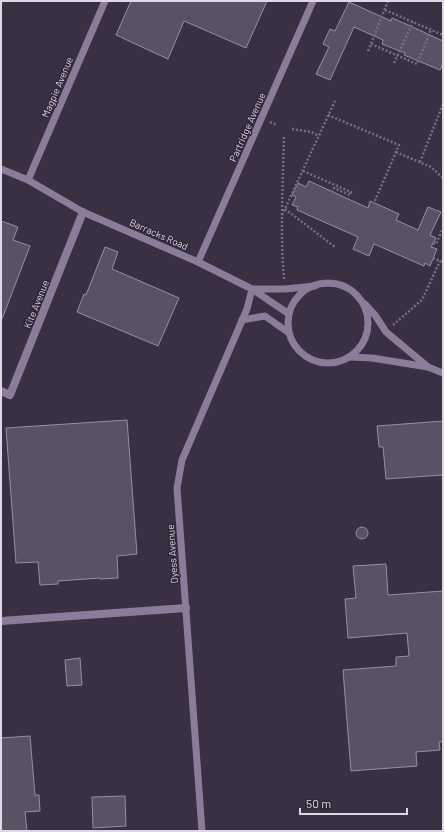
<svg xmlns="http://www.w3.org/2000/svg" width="444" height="832" font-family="Barlow,sans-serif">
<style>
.building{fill:#5b5165;stroke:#998fa5}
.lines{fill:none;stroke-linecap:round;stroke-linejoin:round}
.path{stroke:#777080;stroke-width:2.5;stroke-dasharray:2 2;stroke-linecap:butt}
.lane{stroke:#8a7d99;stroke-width:7}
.street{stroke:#8a7d99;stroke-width:8}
.labels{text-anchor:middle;stroke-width:3;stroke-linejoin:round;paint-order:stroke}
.street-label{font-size:10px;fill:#ddd8e4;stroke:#2f2638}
</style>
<rect width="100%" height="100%" fill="#393043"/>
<g class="building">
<path d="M131 1H267L246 48 184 21 168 59 116 35Z"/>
<path d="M349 2 391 21 392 18 406 24 443 41V63L440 70 404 55 405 53 382 44 383 40 354 27 330 80 316 74 329 47 323 44 330 29 335 31Z"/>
<path d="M309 181 368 208 370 201 399 214 396 220 418 230 428 207 441 212 430 235 436 238 431 247 437 249 430 266 425 263 424 266 374 244 369 256 353 249 358 237 297 210 298 207 292 205 296 197 292 195 298 183 306 187Z"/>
<path d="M1 221 18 227 13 240 30 246 2 319H1Z"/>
<path d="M105 247 118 252 112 269 179 298 158 346 77 312 84 294 86 295Z"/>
<path d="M127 420 137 554 117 556 118 578 100 579V578L58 581V584L40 585 38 562 16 563 6 428Z"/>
<path d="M443 421V475L386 479 383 447H379L377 426Z"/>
<circle cx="362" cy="533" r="6"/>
<path d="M386 564 388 595 443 591V742H439L440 750 416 752 417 766 351 771 343 670 396 666V657L409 656 407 633 348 638 345 599 356 598 353 566Z"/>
<path d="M80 658 82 685 67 686 65 660Z"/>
<path d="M30 736 35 795H39L40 811 25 812 27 831H1V738Z"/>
<path d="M125 796 126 826 93 828 92 797Z"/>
</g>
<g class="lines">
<g class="path">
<path d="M385 10 443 35"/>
<path d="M371 44 417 64 431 30"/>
<path d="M368 51 388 1"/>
<path d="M394 63 413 22"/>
<path d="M328 115 399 145 374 203"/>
<path d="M270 122 277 125"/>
<path d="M292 129 311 132 319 136"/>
<path d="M396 152 431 167 443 178"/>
<path d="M420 162 443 104"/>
<path d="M303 171 351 192 350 195 334 188 332 192"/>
<path d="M285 209 335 247"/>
<path d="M282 215 335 101"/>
<path d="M433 243 436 244 443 228"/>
<path d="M433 258 443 262"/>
<path d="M284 279C280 231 283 183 284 135"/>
<path d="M393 325 422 300 440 261"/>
</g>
<g class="lane">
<path d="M1 169 28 180 83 212 198 262 252 289H285L315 286"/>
<path d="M28 180 105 1"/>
<path d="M198 262 313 1"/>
<circle cx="328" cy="323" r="40"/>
<path d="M365 304 375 315 386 332 428 367"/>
<path d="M242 320 265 316 289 333"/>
<path d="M349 357 372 358 428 367 443 373"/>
<path d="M202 831 177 488 182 460 247 309 252 289 289 314"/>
</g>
<g class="street">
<path d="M1 391 10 395 83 212"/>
<path d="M1 621 186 608"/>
</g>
</g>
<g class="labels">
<g class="street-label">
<text transform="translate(57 87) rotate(-67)" y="4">Magpie Avenue</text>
<text transform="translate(247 127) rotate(-66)" y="4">Partridge Avenue</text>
<text transform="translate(159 234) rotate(24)" y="4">Barracks Road</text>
<text transform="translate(36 304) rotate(-68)" y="4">Kite Avenue</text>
<text transform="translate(172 554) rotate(-94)" y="4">Dyess Avenue</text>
</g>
</g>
<rect width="444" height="832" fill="none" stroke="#ddd8e4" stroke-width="4"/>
<path d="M300 808v6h107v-6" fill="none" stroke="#ddd8e4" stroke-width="2"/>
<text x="306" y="808" font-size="12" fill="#ddd8e4" stroke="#2f2638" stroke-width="3" paint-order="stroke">50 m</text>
</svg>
